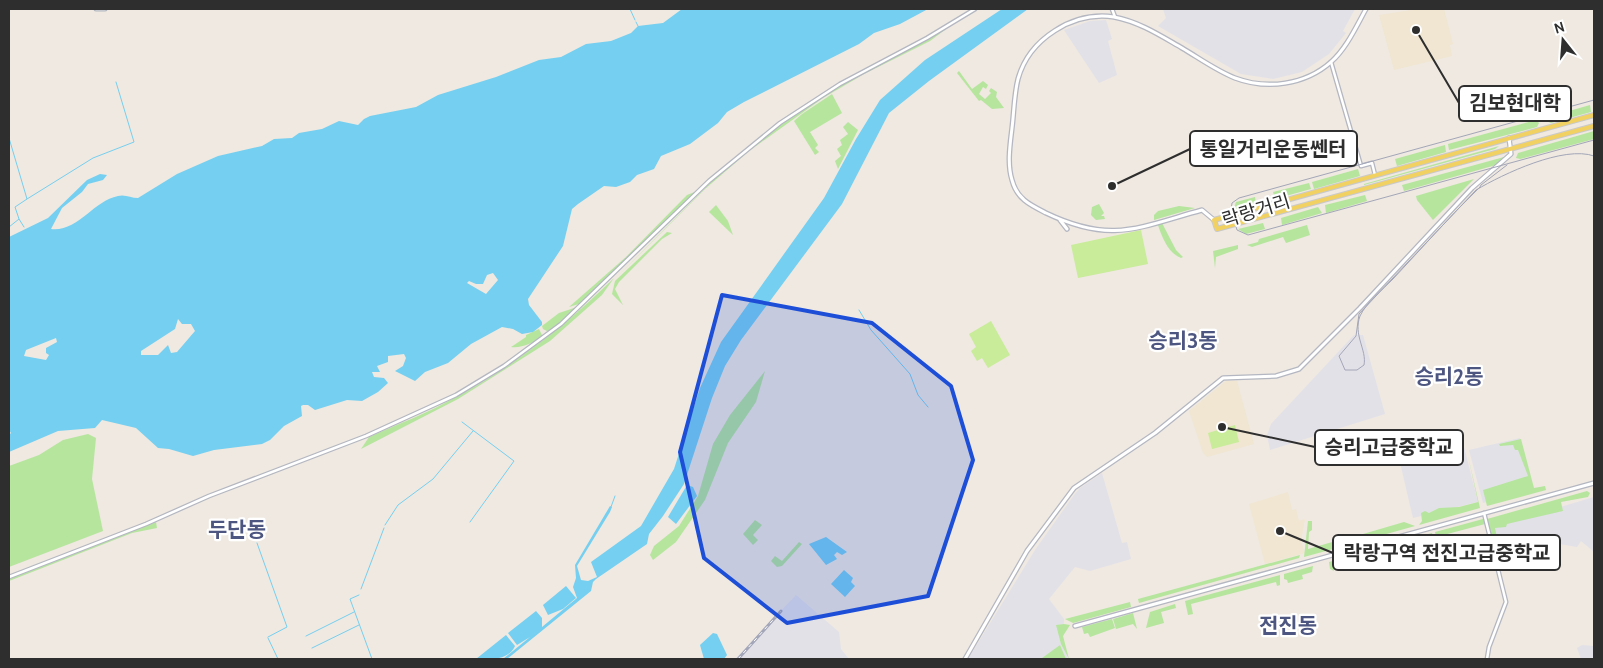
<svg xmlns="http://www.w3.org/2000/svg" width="1603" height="668" font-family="Cabin,'Noto Sans KR',sans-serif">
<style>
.industrial{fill:#e3e1e8}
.education{fill:#f0e6d1}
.green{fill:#b6e59e}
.pitch{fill:#c9ec9a}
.water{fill:#75cff0;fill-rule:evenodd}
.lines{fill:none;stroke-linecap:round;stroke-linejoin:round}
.stream{stroke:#75cff0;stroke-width:1}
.tertiary-casing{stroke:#b4b7c1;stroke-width:5}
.secondary-casing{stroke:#b4b7c1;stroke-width:5.5}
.primary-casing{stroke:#c9c9c9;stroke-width:6}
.tertiary{stroke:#fff;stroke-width:2.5}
.secondary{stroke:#fff;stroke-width:3}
.primary{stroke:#f2d163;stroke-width:4}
.tram{stroke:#a3a6b8;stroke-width:1}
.rail-casing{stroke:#a3a6b8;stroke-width:3}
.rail{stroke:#fff;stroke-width:1;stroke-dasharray:4;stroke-linecap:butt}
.marked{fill:#1d4ed8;fill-opacity:0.2;stroke:#1d4ed8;stroke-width:4;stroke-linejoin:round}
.labels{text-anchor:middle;stroke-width:4.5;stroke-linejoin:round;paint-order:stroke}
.street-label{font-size:19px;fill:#2e2e2e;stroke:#fff}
.quarter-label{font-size:21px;font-weight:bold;fill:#4d5680;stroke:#fff}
.leader{fill:none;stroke:#2e2e2e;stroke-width:2}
.callout-dot{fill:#2e2e2e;stroke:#fff;stroke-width:2}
.callout{fill:#fff;stroke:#2e2e2e;stroke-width:2}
.callout-label{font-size:20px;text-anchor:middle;font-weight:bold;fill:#2e2e2e}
</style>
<rect width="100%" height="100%" fill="#efe9e1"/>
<g class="industrial">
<path d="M1163 9H1355L1343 31 1346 33 1329 54 1302 72 1273 79 1241 74 1158 26 1166 18Z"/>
<path d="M1106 20 1112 39 1108 41 1117 75 1099 83 1064 30 1090 21Z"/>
<path d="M1354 335H1363L1385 414 1270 450 1267 435 1271 424Z"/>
<path d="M1461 435 1478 502 1413 518 1395 441H1406L1410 452 1455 441V436Z"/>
<path d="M1520 438 1533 490 1483 503 1469 450Z"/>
<path d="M1102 473 1122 543 1127 542 1131 559 1090 571 1075 567 1049 599 1064 619 1063 639 1068 659H968L1035 550 1074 495 1080 488Z"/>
<path d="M1594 497V552L1581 541 1577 547 1547 542 1536 546 1526 565 1521 560 1515 565 1499 563 1495 548 1498 547 1493 527Z"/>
<path d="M796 595 839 632 841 649 849 659H735Z"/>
<path d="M1582 645 1594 646V659H1581L1577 648Z"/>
</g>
<g class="education">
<path d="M1418 9H1444L1453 44 1450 45 1452 56 1394 70 1379 15Z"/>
<path d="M1226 381H1237L1254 444 1207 457 1203 453 1189 411Z"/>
<path d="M1288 492 1292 510 1296 509 1299 521 1305 519 1301 541 1305 553 1265 564 1249 504Z"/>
</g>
<g class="green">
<path d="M946 29 930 41 864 74 823 98 749 151 705 189 616 278 718 175 763 137 833 90Z"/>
<path d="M959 71 972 89 983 81 988 85 986 89 983 87 979 94 985 99 991 93 989 91 991 88 997 92 996 97 1004 108 992 109 981 100 979 101 957 73Z"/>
<path d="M832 94 842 113 810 132 818 145 815 148 819 152 815 155 794 121 802 114Z"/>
<path d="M1590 105 1591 112 1551 123 1546 121 1548 117Z"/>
<path d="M1536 120 1539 123 1537 127 1449 150 1448 144Z"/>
<path d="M848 122 858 130 838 169 835 161 841 156 837 149 842 145 840 140 848 134 843 127Z"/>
<path d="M1594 131V139L1520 159 1516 158 1518 153Z"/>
<path d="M1445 145 1446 152 1397 166 1395 159Z"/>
<path d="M1499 146 1495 149 1364 185V184Z"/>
<path d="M1504 157 1496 165 1404 191 1402 185Z"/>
<path d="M1358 169 1360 176 1314 189 1312 182Z"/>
<path d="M1474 179 1433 220 1417 200 1416 196Z"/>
<path d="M1309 183 1311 189 1275 199 1273 192Z"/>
<path d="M697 191 608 279 582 303 569 307 626 257 687 195Z"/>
<path d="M1365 195 1367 201 1326 213 1325 205Z"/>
<path d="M1255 197 1256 204 1233 210 1236 202Z"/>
<path d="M1099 204 1104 213 1101 216H1104L1105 219 1096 220 1091 215 1092 207Z"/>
<path d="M716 205 728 221 733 235 709 212Z"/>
<path d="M1179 206 1195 208 1154 220V215L1158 211Z"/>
<path d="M1318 207 1322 213 1282 225 1281 218Z"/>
<path d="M1162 223 1176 250 1183 257 1181 258C1168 253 1162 237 1158 225Z"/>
<path d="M1263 223 1265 229 1246 234 1238 229Z"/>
<path d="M1307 225 1310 235 1286 243 1283 237 1252 247 1247 245 1258 242 1259 239Z"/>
<path d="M667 232 672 233 662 239 619 282 615 289 623 305 612 294 615 281Z"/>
<path d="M1238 245V249L1216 257 1215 268 1213 251Z"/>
<path d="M614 278 602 295 550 341 458 399 361 449 369 437C398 424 428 413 456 397 514 366 567 324 614 278Z"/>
<path d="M577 307 549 332 543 329 542 326 559 313Z"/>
<path d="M539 329 543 337C535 342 520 349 511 347L526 337V335Z"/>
<path d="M765 371 756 402 728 443 705 500 676 542 653 560 650 555 654 546 679 526 698 496 713 444 730 415Z"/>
<path d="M88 434 96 438 92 479 103 531 9 567V466L39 455 63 440Z"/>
<path d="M1521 439 1534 488 1545 486 1546 490 1487 506 1483 490 1528 476 1518 450H1515L1513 445 1500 446 1499 444Z"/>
<path d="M1468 456 1480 508 1419 525 1422 521 1421 513 1425 511 1429 513 1439 508 1459 507 1478 502Z"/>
<path d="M1587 491 1590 493 1588 497 1561 502 1563 511 1507 524 1506 527 1495 528 1498 542 1494 544 1487 519Z"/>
<path d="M1483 519 1485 524 1436 537 1435 532Z"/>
<path d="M755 520 762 525 753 535 758 540 753 545 743 534Z"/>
<path d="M1308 521H1312V530L1309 532 1308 549 1360 534 1362 541 1304 557Z"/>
<path d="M156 522 157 528 132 533 9 581V579Z"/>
<path d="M1404 522 1415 526 1365 540 1363 534Z"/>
<path d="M1432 533 1433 538 1396 548 1395 543Z"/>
<path d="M799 542 802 544 782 566 777 567 771 561 775 556 782 561Z"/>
<path d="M1360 553 1362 559 1333 566 1334 571 1330 569 1329 562Z"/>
<path d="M1300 555 1299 558 1139 603 1138 599Z"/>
<path d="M1313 566 1312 572 1302 575 1303 579 1288 583 1287 580 1284 579V574Z"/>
<path d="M1280 575V585L1277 586 1276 582 1191 604 1193 614 1188 615 1185 601Z"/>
<path d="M1130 602 1131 607 1073 623 1065 619Z"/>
<path d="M1175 604 1176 608 1161 612 1164 623 1146 628 1150 612Z"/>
<path d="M1133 613 1137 629 1133 624 1116 629 1113 619Z"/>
<path d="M1112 619 1115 628 1090 637 1088 633 1084 634 1082 627Z"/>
<path d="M1064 624 1070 625 1063 636 1069 659 1061 644 1056 625Z"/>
<path d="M1060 645 1066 659 1042 658Z"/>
</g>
<g class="pitch">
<path d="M1141 230 1148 264 1078 278 1071 245Z"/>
<path d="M991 321 1010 355 988 368 982 358 977 361 971 351 976 347 969 334Z"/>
<path d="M1235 425 1239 442 1212 449 1208 433Z"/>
</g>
<g class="water">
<path d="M682 9H928L900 24 874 33 859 44 744 102 727 112 718 123 690 144 661 156 654 169 637 175 630 182 616 187 604 186 578 204 572 209 563 246 528 299 529 305 542 322V325L533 332 522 334 513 329 502 327 471 344 448 363 425 372 415 381 395 371 403 366 406 358 404 354 388 356V362L377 366 380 372H372L374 377 384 378 388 383 378 392 362 401 347 400 315 410 308 405H303L301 406 302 416 284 426 270 440 262 444 214 450 193 456 169 449 158 448 136 428 102 420 95 428 58 431 9 452V435L11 433 9 430V237L48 218 87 180 100 174 107 175 103 180 88 184 82 192 62 208 51 229C78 232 93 201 118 196 125 194 131 198 138 198L177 174 218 156 262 146 274 139 292 138 299 133 322 129 339 121 358 125 364 119 370 116 416 107 438 95 496 77 539 60 561 57 586 44 611 41 631 33 638 26 663 23ZM493 273 498 280 486 294 467 283 469 281 476 284H483L487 275ZM178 319 182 324H191L195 331 177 352 171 353 168 345 158 355H141V351L175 329ZM56 338 57 342 46 348V353L49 355 46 360 24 356 26 350Z"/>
<path d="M1002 9H1028L929 81 889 113 842 204 741 340 725 366 712 398 684 484 663 516 649 534 647 544 596 579 593 582 591 591 507 659H503L530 637 517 645 508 633 536 611 542 618V627L577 598 573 587 576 578 575 565 610 506 612 507 610 512 577 566 581 580 588 581 597 577 591 562 641 526 674 469 700 388 721 342 824 198 856 139 880 100 925 60Z"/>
<path d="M687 485 693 487 697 496 676 524 668 517Z"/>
<path d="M826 537 847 552 842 555 837 552 834 555 837 559 826 565 809 544Z"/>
<path d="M844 570 853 578 851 582 855 586 845 597 831 584Z"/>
<path d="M566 586 576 598 563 609 548 615 543 605Z"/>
<path d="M713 633 717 634 727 655 724 659H704L700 645Z"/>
<path d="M506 635 515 646C508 661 491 659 476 659Z"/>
</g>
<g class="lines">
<g class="stream">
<path d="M630 9 635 20"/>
<path d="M636 22 638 26"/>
<path d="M9 138 27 199 15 207 19 219"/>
<path d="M27 199 93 158 134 142 116 82"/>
<path d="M9 227 19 219 24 227"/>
<path d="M859 310 871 330 910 374 918 395 928 407"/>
<path d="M462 422 514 461 470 522"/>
<path d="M611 507 615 496"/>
<path d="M385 525 398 505 433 479 473 431"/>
<path d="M257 543 287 627 268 637"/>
<path d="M361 589 384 528"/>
<path d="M359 595 350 599 372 659"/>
<path d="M306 636 354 612"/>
<path d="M268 638 278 659"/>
<path d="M312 648 359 625"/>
</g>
<defs>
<g id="tertiary">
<path d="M96 9H105"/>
<path d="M1112 9 1115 17"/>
<path d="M1331 62 1361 166 1372 163 1375 175"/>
<path d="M1484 513 1506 602 1489 647 1487 659"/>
<path d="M9 577 146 524 209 496 366 436 456 395 504 366 561 324 709 181 780 123 840 84 927 38 975 9"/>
</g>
<g id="secondary">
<path d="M1060 220 1067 229"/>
<path d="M1214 220 1202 210C1137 228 1111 244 1046 213 1030 205 1017 199 1012 180 1007 164 1010 145 1012 128 1014 112 1014 95 1018 79 1029 39 1073 11 1114 17 1140 22 1161 36 1182 48 1199 58 1217 71 1235 78 1267 90 1305 85 1331 62 1346 49 1356 27 1366 9"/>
<path d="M1075 626 1594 483"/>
<path d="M965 659 1027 551 1074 488 1155 433 1223 378 1276 376 1299 369 1360 308 1472 188 1511 154 1509 138"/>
</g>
<path id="primary" d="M1594 115 1214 220 1217 229 1594 126"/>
</defs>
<use href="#tertiary" class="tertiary-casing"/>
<use href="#secondary" class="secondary-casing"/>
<use href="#primary" class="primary-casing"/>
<use href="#tertiary" class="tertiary"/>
<use href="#secondary" class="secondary"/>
<use href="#primary" class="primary"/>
<g class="tram">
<path d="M1594 100 1239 198 1232 203 1231 210 1237 230 1248 235 1594 140"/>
<path d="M1507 165 1481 185 1480 187C1450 216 1422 248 1393 279 1383 289 1366 303 1360 316 1353 335 1367 350 1364 365L1357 370H1345L1339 356 1356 336 1359 314 1476 190C1503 174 1564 145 1594 156"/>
</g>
<defs>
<path id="rail" d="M738 659 781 611"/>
</defs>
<use href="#rail" class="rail-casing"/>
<use href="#rail" class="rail"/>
</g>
<path class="marked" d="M722 295 872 323 951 386 973 460 928 596 787 623 704 558 680 452Z"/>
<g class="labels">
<g class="street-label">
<text transform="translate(1256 210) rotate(-17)" y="7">락랑거리</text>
</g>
<g class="quarter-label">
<text x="1183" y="348">승리3동</text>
<text x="1449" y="384">승리2동</text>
<text x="237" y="537">두단동</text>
<text x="1288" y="633">전진동</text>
</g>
</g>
<path class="leader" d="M1416 30L1459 103M1112 186L1190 149M1222 427L1315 447M1280 531L1333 553"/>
<g class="callout-dot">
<circle cx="1416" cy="30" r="5"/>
<circle cx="1112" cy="186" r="5"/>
<circle cx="1222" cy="427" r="5"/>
<circle cx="1280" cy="531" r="5"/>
</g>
<g class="callout">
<rect x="1459" y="86" width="112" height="35" rx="5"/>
<rect x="1190" y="131" width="167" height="35" rx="5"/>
<rect x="1315" y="430" width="148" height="35" rx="5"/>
<rect x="1333" y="535" width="227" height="35" rx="5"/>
</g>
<g class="callout-label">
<text x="1515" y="110">김보현대학</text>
<text x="1273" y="156">통일거리운동쎈터</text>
<text x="1389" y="454">승리고급중학교</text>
<text x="1447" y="560">락랑구역 전진고급중학교</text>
</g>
<rect width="1603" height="668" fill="none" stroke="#2e2e2e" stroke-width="20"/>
<g transform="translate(1563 40) rotate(343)" stroke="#ffffff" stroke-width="4" paint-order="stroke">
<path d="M0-4L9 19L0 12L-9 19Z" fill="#2e2e2e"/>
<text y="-8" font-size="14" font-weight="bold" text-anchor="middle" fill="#2e2e2e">N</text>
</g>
</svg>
